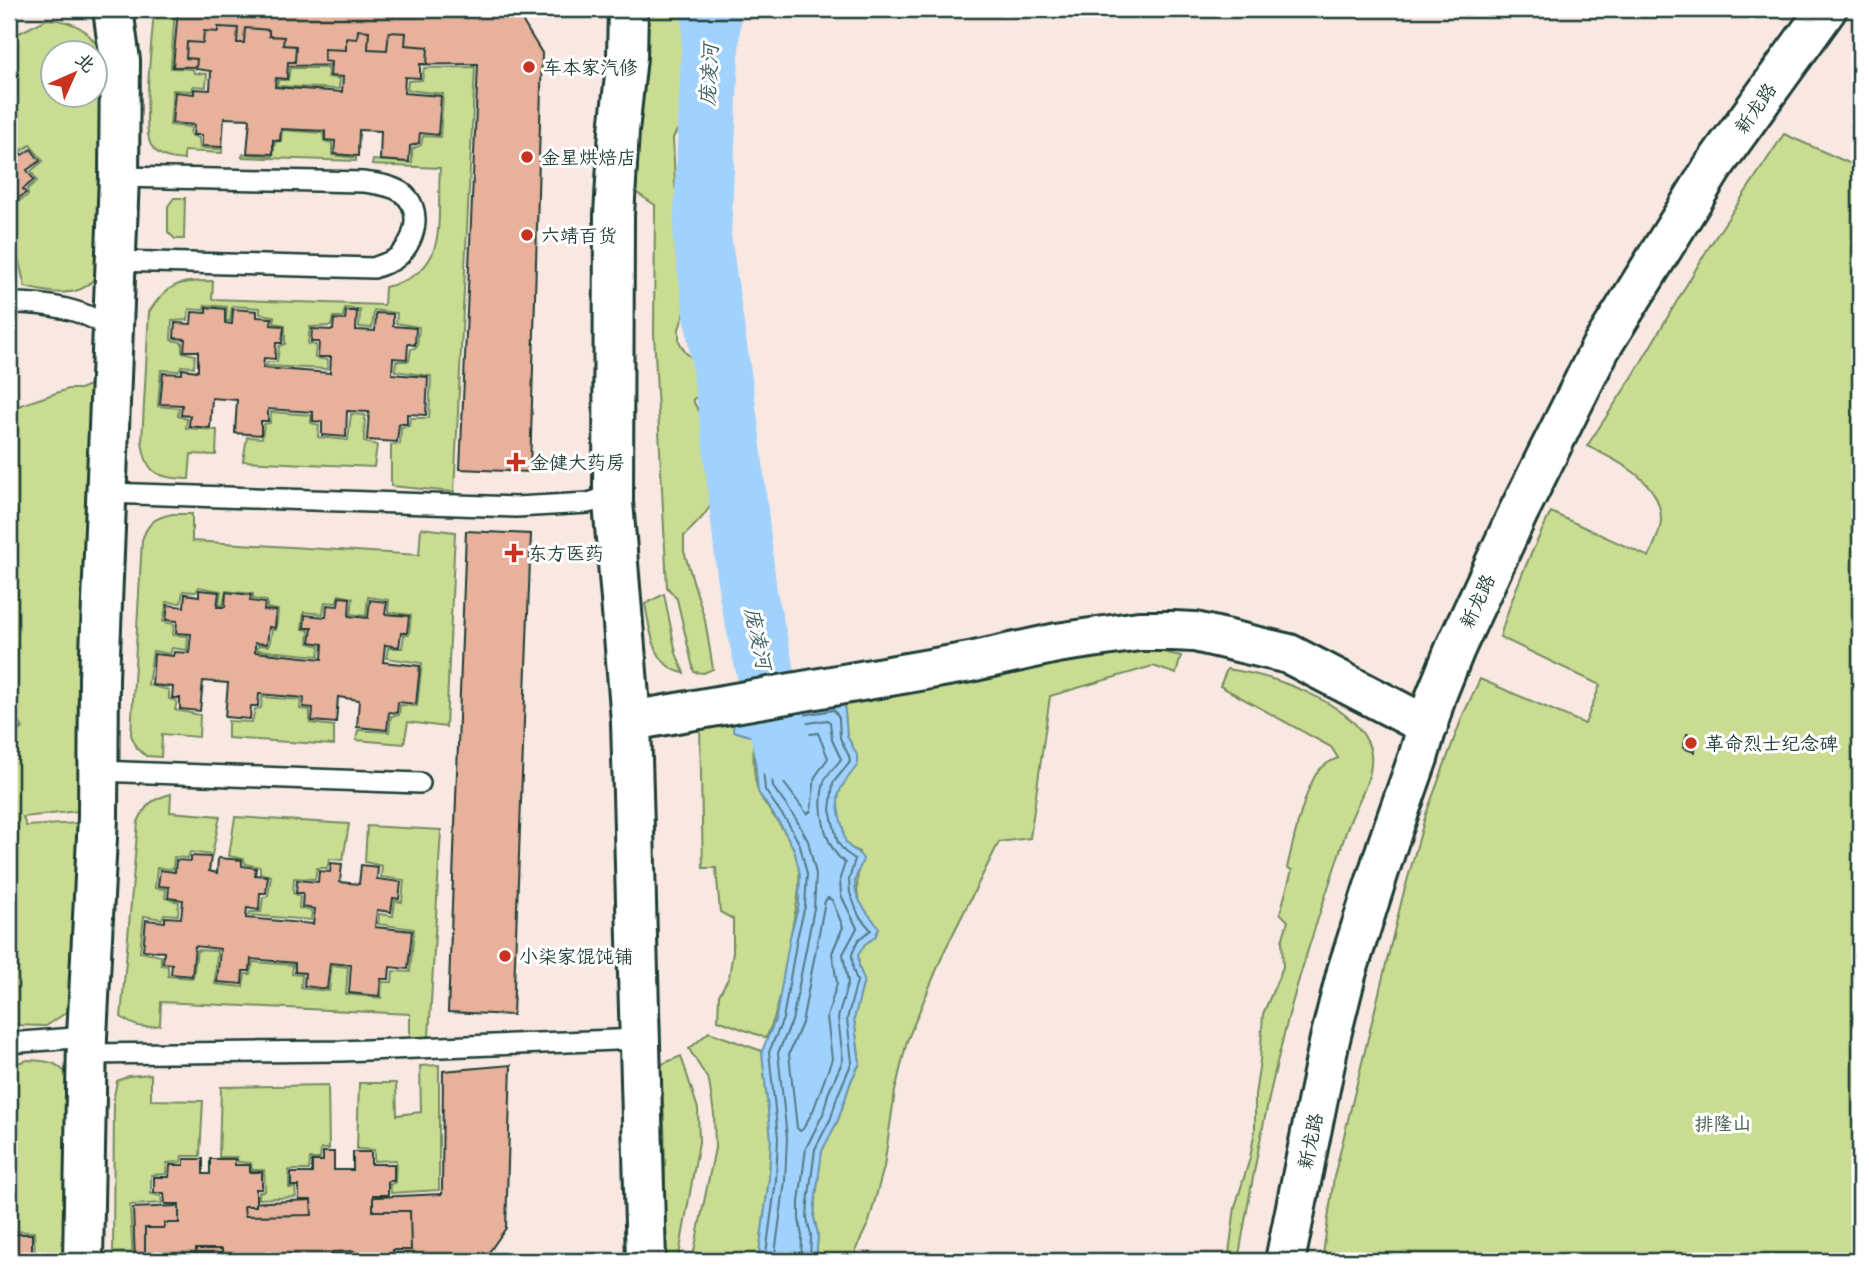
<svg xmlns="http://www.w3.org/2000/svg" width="1869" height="1270" font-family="'Playpen Sans','LXGW WenKai TC',sans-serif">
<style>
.green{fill:#c9dc91;stroke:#748c62;stroke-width:2;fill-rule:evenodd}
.water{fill:#a1d2fe;stroke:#6d96ad;stroke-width:2}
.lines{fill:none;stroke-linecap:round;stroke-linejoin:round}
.shore{stroke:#537985;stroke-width:2}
.river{stroke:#a1d2fe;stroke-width:58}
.building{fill:#e7b19c;stroke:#1f3d34;stroke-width:2}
.lane-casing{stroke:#1f3d34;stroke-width:24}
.street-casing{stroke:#1f3d34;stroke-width:44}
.primary-casing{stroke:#1f3d34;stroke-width:44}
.lane{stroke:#fff;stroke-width:19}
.street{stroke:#fff;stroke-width:38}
.primary{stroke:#fff;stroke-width:38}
.poi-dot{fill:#c8321e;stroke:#fff;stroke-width:2.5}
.labels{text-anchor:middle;stroke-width:6;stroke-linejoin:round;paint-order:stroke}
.poi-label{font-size:19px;fill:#1f3d34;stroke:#fff;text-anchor:start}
.street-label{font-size:19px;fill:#1f3d34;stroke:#fff}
.park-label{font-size:19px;fill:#415d47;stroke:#fff}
.water-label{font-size:21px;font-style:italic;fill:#406266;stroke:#fff}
</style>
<rect width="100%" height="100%" fill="#f8e8e1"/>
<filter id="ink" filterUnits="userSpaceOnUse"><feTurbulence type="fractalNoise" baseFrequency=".0143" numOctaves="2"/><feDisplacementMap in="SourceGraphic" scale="14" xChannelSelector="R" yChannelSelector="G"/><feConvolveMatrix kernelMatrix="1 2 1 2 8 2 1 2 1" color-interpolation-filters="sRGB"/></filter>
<g filter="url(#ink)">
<g class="green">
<path d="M154 9H175L171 68 193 69 194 73 207 74 206 87 193 86 192 91 173 90 170 125 191 127 190 135 199 138 200 148 222 149V153L184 151V160C171 159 158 157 151 145 141 129 153 33 154 9Z"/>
<path d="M645 9H688L686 44 691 66 692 90 685 115 673 138 675 184 680 223 675 242 676 252 688 303 679 329V341L685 352 704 367 709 380 707 390 700 396 693 399C696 413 708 417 713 430 720 445 719 482 714 497 709 513 695 525 684 536V551L705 620 713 669 704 673 694 672 677 599 667 587 654 333 655 205 631 189Z"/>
<path d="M47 19C77 21 88 30 104 55L99 265C97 270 95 277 92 281 76 299 45 292 25 287L17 253 9 240V204L11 206 28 195 27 189 37 181 31 171 43 161 30 145 22 151 15 143 9 147V124L19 115 9 100V38ZM52 52H94V94H52Z"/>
<path d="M475 67 454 492 391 486V445L400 444 401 427 409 426 410 418H429L431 376 395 371 396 361H409L411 349 417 347 419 327 396 323 397 313 374 310 372 328 359 327 360 310 345 308 343 317H333L331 326 310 327 308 344 316 345 315 358 328 360 327 369 266 366 267 362H277L279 346 285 344V325L274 323V316L260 314V308L232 306 230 321H226L227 307 205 305 203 310 189 309 188 320 172 321 171 340 182 342V352L195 355 194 367 181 366 179 371 161 370 158 406 179 408 178 416 187 419 186 428 217 430 216 455 191 454 189 479C158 477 146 476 142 441L149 312C167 283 179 281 213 281L212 299 384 305 385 287C452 272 436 222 440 168L372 165 373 160 412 163V149L421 145 423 136 440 137 443 94 407 90 408 81 422 80 424 68Z"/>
<path d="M290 68H328V77L340 79 339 89 277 86 278 80H288Z"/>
<path d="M282 130 323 133 324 141 332 143V155L356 158V161L242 157 243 154 273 156 275 142 281 141Z"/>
<path d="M1784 134 1860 168V1261H1322L1334 1177 1402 899 1426 814 1463 715 1480 679 1585 724 1600 685 1500 637C1512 593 1531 553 1551 512L1649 557C1653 546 1661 532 1661 520 1661 480 1618 461 1587 446L1633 376 1707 250Z"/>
<path d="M174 198H185L184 239H175L168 232V206Z"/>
<path d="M94 383 78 811 23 817 26 826 79 823 70 1010 46 1026 9 1025V738L23 728 9 707V409L68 389H80Z"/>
<path d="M271 412 311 415V423L319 425 318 437 348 440 351 414 365 415 364 442 377 445 374 467 243 461 247 437 262 438 264 424 270 423Z"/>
<path d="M172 514H192V541L419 555 421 528 455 532 446 727 408 722 404 744 356 740 358 730 389 732 391 716 399 715 400 705 417 706 422 663 386 658 388 648H402L404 635H409L411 615 388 612 389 600 368 597 366 616 351 614 353 598 339 595 336 603 325 602 323 614 304 612 302 629 309 630 308 643 320 646 319 656 257 650 258 645 269 646 272 630H276L278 610 267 608V601L253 599V594L226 591 223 605H219L221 591 199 587 196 592 183 591 181 603 167 602 163 622 174 624 173 635 188 636 187 650 172 648 170 654 153 651 148 685 169 690V699L177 701 175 710 200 715 199 737 162 734 161 757 146 756 137 748 131 735 142 540C148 523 154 518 172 514Z"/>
<path d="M664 594 676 653 684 673C653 668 650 629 645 604Z"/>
<path d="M1149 649 1181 656 1176 674 1153 666 1050 696 1030 838 999 842 944 952 907 1041 895 1091 884 1167 869 1222 856 1249 857 1261H816L818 1234 814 1218 815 1203 822 1150 838 1120 851 1081 860 1063 854 1019 864 980 859 967 858 955 865 944 875 937 873 920C848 898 860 879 859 852L849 847 844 840 837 809 840 785 849 776 852 745 847 736 844 701 1057 657Z"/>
<path d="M1227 669C1270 675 1349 700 1368 743 1379 769 1360 796 1351 819 1346 830 1343 842 1339 854 1325 898 1310 941 1297 986 1271 1076 1254 1169 1238 1261H1228L1235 1207 1250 1158 1255 1130V1095L1260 1061 1263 1014 1283 967 1282 941 1288 921 1280 913 1292 870 1287 868C1293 842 1303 796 1316 774 1322 765 1330 762 1338 758L1331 747 1220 686Z"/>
<path d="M262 697 301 700 300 709 310 710V723L334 726V745L228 738V721L252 722 255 709 261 708Z"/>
<path d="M734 719 753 737C754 754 752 779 760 795 770 814 786 829 794 850 806 881 795 908 790 939 785 973 781 1007 766 1038L718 1020 719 995 729 977 733 952V919L720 912 716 868H703L700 728Z"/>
<path d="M171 794 170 812 220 816 212 855 190 852 188 858 174 857 173 869 157 868 155 888 166 889 165 898 179 902 178 915 164 914 162 919 144 916 140 952 161 956V965L168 966V976L193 978 197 950 217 951 215 984 243 987 245 974H250L253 962 293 965 292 974 302 975 301 988 329 991 332 965 348 967 346 994 381 998 382 982H392L393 971 410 972 414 929 378 924 379 914 393 916 395 901 402 902 404 880 381 877 382 866 365 862 367 826 441 830 429 1037H410V1014L161 1002 160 1025C143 1029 135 1027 121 1017L138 822C146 804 152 799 171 794Z"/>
<path d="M235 817 349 824 343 860 330 859 327 868H317L315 879 294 878 293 893 300 896 299 908 312 911 311 920 249 915 250 912H261L263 897 268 896 271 876 260 873V867L245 864 244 859 229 856Z"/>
<path d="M709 1032 762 1051 771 1139 769 1179 758 1261H692L715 1148 714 1114 709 1081 689 1049Z"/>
<path d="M681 1056 698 1109 699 1142 678 1261H662C665 1195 667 1130 660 1065Z"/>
<path d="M28 1060C51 1061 59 1062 72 1081L67 1261H35L34 1232 9 1231V1065Z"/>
<path d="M439 1065V1190L391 1193 390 1184 395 1183 396 1160 374 1161V1150L357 1149 359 1083H396L397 1115 421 1112 420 1066Z"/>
<path d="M151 1074V1100L203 1101 200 1156H182L181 1162 167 1163 166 1174 151 1175V1194L161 1196 162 1203 130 1205 133 1261H113L114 1096 117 1081 129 1076Z"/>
<path d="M328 1085 329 1149H321L320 1159H310L309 1170H289V1188H295L296 1197 259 1199V1192L265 1191 264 1170H252L251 1163 238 1162 237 1157H219L221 1087Z"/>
</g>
<path class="water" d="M844 701 847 736 857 755V766C837 791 833 796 843 828 844 834 843 838 847 844 852 850 859 851 863 859 861 866 856 874 855 881 853 899 870 915 879 928L875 937 865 944 858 955 859 967 864 980 854 1019 860 1063 851 1081 838 1120 822 1151 815 1203 814 1218 818 1234 816 1261H758L769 1179 771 1139 762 1051 776 1018 790 937 799 905 800 874 794 849 782 827 758 792 753 737 733 731 734 719Z"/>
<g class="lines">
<g class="shore">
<path d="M818 733 828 758 815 777 811 811 807 814 784 783 779 741 782 738Z"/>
<path d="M828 898 832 900 843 927 832 953 837 983 827 1017 832 1059 813 1111 803 1129 800 1131 797 1128 789 1054 802 1023 825 901Z"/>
<path d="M765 1261 776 1180 778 1138 769 1052 783 1019 797 938 805 906 807 874 800 845 788 823 765 790 760 736 752 726 755 723 834 710 839 718 840 738 849 756 850 762 833 783 830 810 838 843 845 852 855 859 849 880 850 893 859 916 871 930 859 939 852 954 853 969 857 981 847 1019 852 1062 837 1097 831 1118 815 1149 808 1203 807 1218 811 1235 810 1261"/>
<path d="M774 1261 785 1181 787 1138 778 1053 792 1021 814 908 816 874 808 841 796 819 773 787 768 732 771 729 827 720 830 722 832 740 841 759C836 767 827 773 824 782 817 807 824 846 845 863L840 878 841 895 857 928 843 954 848 982 838 1018 843 1060 828 1094 823 1114 806 1148 799 1202V1219L802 1236 801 1261"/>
</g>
<path class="river" d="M712 9 702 237 730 429 748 594 784 754"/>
</g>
<g class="building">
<path d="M178 9H515L542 53 530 472 460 469 478 64 173 67Z"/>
<path d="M218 27 238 28 237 43H244L245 28 269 30V36L284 37 283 45 296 46 295 62H288L287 79 276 78 275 87 342 92 343 77 330 76 331 62 324 61V49L346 50V38L357 39 358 30 369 31 368 49 387 50 389 32 406 33 405 45 428 47 427 64H420V78L405 77 404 93 441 96 438 135 420 133 419 143 410 146 409 162 380 160 381 131 359 130 358 156 334 154 335 141 325 140V131L281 129 280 141 273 140V154L247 153 250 119 224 118 222 147 202 146V135H193L194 125 172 123 175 92 194 94V89L210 90 211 71 196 69 197 59 186 58 187 42 203 43 204 31 218 32Z"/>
<path d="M15 146 22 155 31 149 40 161 27 170 34 180 23 189 26 193 10 204 9 150Z"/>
<path d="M206 307 225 309V323L232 324 233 309 257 311V317L272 318 271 325 284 326 282 343H276L275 359 264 358 263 368 330 373 331 357H318L319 342H311L312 329 333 330 334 319 345 320 346 311H357L356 330 375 331 376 313 393 314V326L416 328 415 345 408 344 407 359 393 358 392 374 428 377 426 415 407 414V424H399L397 442 367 440 369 412 347 411 346 437 322 435V422L313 421V412L268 409V421H261V435L235 433 237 400 212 398 210 428 189 426 190 416 181 415 182 405 160 404 163 373 182 374V369L198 371V351H184L185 339 174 338 175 323 191 324 192 312 206 313Z"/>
<path d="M466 531 531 534 513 1015 448 1012Z"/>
<path d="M199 590 219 592 217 607H225L226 592 251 595 250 601 265 603 264 610 276 611 275 628 269 627 267 644 255 643V652L322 659 323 644 310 642 312 628H304L305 615 326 617 327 605 338 606 339 597 350 598 349 616 368 618 370 600 387 602 385 614 409 616 407 633H401L399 647 385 645 383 662 420 666 416 704 398 702 397 713 389 712 387 730 357 727 359 700 338 697 336 723 312 721 313 708 303 707 304 698 259 694 258 706H251L250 719 225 717 228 683 203 681 200 711 180 709V698H172L173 687 152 685 154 654 173 656 174 652 189 653 191 634 176 633 177 621 166 620 168 605 184 607 185 594 199 596Z"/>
<path d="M9 711 20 728 9 735Z"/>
<path d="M1687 734 1699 738 1694 752 1683 748Z"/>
<path d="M191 856 211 857 209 871 217 873 218 858 242 860V866L256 868 255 875 268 876 266 893H260L259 910 247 908 246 918 313 924 315 909 302 907 303 893H296L297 880 318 882 319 871 330 872 331 863 342 864 340 882 359 884 361 865 378 867 377 879 401 882 399 899 393 898 391 912 377 910 375 927 412 931 408 969 390 967 389 979H381L379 996 349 993 351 965 330 963 327 989 304 986 305 973 295 972V963L251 959 250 971H243L242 984 217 982 220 949 195 946 192 976 171 974 172 964 163 963 164 952 143 950 146 920 165 922V917L181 918 183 900 168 898 169 887 158 886 160 870 175 872 176 860 191 861Z"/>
<path d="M511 1065 506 1228 483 1261H135L133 1208 442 1194 443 1071Z"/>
<path d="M323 1152H334V1170H353V1152H371V1164H394V1181H388V1195H373V1211H410L411 1250H393V1259L388 1261H354V1251L332 1252V1261H298V1255L253 1256V1261H222V1249H196V1261L145 1258V1228H164V1223H179V1204H165L164 1193H154V1177H169L170 1165H184V1159H203V1174H210V1159H235V1165H250V1172H262V1189H256V1206H244L245 1216 312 1215 311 1200H299V1186H291V1173H312V1161H323Z"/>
<rect x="9" y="1234" width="23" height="27"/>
</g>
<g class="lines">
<defs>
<g id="lane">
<path d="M116 261 374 268C380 265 389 263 395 259 415 245 425 208 401 192 390 185 376 184 364 182L119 177"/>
<path d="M9 303C42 303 90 308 113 333"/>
<path d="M107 493 516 507 588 503 598 500"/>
<path d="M98 771 420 783"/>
<path d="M9 1043 87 1037"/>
<path d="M87 1054 341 1051 640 1039"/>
</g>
<g id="street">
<path d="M628 9 627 57 619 131 614 215 613 502 631 721 646 1261"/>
<path d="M631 721 970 662 1057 643 1139 631H1173L1195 632 1289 654 1428 726"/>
<path d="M83 1261 87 1037 98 817 99 678 119 177 120 61 113 9"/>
</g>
<path id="primary" d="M1285 1261 1330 1039 1347 971 1388 843 1418 758 1436 696 1455 649 1518 513 1600 349 1713 167 1827 9"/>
</defs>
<use href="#lane" class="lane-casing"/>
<use href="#street" class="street-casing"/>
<use href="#primary" class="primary-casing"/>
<use href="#lane" class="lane"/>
<use href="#street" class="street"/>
<use href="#primary" class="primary"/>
</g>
</g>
<g class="poi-dot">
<circle cx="529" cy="67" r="7"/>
<circle cx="527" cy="157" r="7"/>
<circle cx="527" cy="235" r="7"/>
<path d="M512.5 451.5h7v7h7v7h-7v7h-7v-7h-7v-7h7z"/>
<path d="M510.5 542.5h7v7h7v7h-7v7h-7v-7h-7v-7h7z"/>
<circle cx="1691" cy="743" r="7"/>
<circle cx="505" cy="956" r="7"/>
</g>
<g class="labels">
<g class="poi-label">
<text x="543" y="74">车本家汽修</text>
<text x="541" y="164">金星烘焙店</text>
<text x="541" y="242">六靖百货</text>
<text x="530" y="469">金健大药房</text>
<text x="528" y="560">东方医药</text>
<text x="1705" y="750">革命烈士纪念碑</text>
<text x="519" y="963">小柒家馄饨铺</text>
</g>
<g class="street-label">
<text transform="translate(1755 108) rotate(-55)" y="7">新龙路</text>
<text transform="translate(1477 601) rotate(-65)" y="7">新龙路</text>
<text transform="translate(1310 1141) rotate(-78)" y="7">新龙路</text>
</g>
<g class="park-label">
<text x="1723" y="1130">排隆山</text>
</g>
<g class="water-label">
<text transform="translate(709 75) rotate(-87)" y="7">庞凌河</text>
<text transform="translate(758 638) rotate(78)" y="7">庞凌河</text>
</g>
</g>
<rect width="1869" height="1270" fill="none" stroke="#fff" stroke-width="35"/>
<rect x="18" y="18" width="1834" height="1235" fill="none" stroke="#1f3d34" stroke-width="2.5" filter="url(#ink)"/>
<g transform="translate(74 74) rotate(45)"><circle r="33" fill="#ffffff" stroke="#a5b1ae" stroke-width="2"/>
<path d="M0-5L12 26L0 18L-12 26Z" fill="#c8321e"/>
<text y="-10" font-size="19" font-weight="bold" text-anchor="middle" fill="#1f3d34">北</text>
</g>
</svg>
